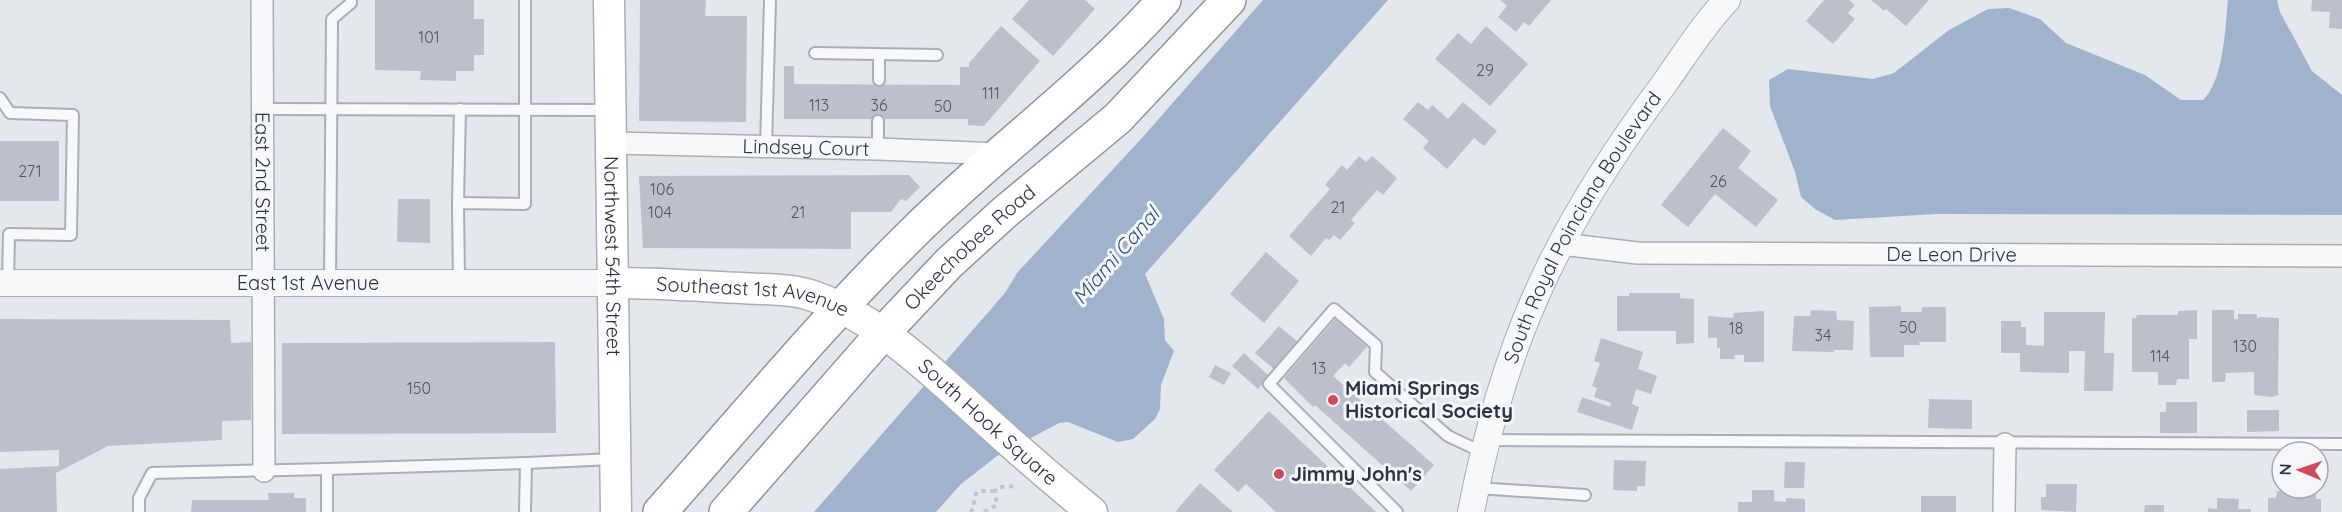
<svg xmlns="http://www.w3.org/2000/svg" width="2342" height="512" font-family="Quicksand,sans-serif">
<style>
.water{fill:#9fb4cc}
.building{fill:#bbc0ca}
.lines{fill:none;stroke-linecap:round;stroke-linejoin:round}
.service-casing{stroke:#a9aeb7;stroke-width:14}
.minor-casing{stroke:#a9aeb7;stroke-width:24}
.tertiary-casing{stroke:#a9aeb7;stroke-width:28}
.secondary-casing{stroke:#a9aeb7;stroke-width:33}
.trunk-casing{stroke:#8b94a3;stroke-width:36}
.path{stroke:#c2c5cb;stroke-width:4;stroke-dasharray:4.5 4.5;stroke-linecap:butt}
.service{stroke:#f7f8fa;stroke-width:10}
.minor{stroke:#f7f8fa;stroke-width:21}
.tertiary{stroke:#f7f8fa;stroke-width:26}
.secondary{stroke:#fff;stroke-width:30}
.trunk{stroke:#fff;stroke-width:33}
.poi-dot{fill:#d1495b;stroke:#f4f6f9;stroke-width:2}
.labels{text-anchor:middle;stroke-width:6;stroke-linejoin:round;paint-order:stroke}
.number-label{font-size:16px;fill:#4f5766}
.street-label{font-size:20px;fill:#2b3445;stroke:#f4f6f9}
.poi-label{font-size:20px;font-weight:bold;fill:#2b3445;stroke:#f4f6f9;text-anchor:start}
.water-label{font-size:21px;font-style:italic;fill:#34527a;stroke:#f4f6f9}
</style>
<rect width="100%" height="100%" fill="#e4e7ec"/>
<g class="water">
<path d="M1263 0H1388L1145 274 1164 319 1165 340 1174 351 1161 385 1160 409 1155 419 1133 439 1118 442 1068 422 1059 423 997 456 961 484 936 512H814L1005 293 1017 273 1141 139Z"/>
<path d="M2228 0H2277L2280 12 2312 71 2342 95V215L1936 214 1835 220 1815 209 1801 197 1795 172 1770 106 1769 80 1788 69 1873 79 1894 73 1949 30 1988 9 2009 8 2040 19 2066 43 2145 75 2181 100H2203C2224 80 2225 28 2228 0Z"/>
</g>
<g class="building">
<path d="M375 0H474V19H484V55H474V71H456V81L420 80 421 71 375 70Z"/>
<path d="M640 0H706L705 16H747L746 122 639 121Z"/>
<path d="M1029 0H1085L1095 9 1053 56 1012 19Z"/>
<path d="M1500 0H1551L1529 26 1524 22 1516 32 1498 17 1507 6Z"/>
<path d="M1824 0H1849L1855 5 1848 13 1855 19 1833 44 1806 21Z"/>
<path d="M1871 0H1929L1906 26 1886 9 1884 11Z"/>
<path d="M2312 0H2342V29L2329 28 2330 12 2311 11Z"/>
<path d="M1001 26 1040 61 984 126 968 125V119H784V66H794V84L960 85V67H969V63Z"/>
<path d="M1486 26 1528 64 1490 106 1435 59 1458 33 1471 44Z"/>
<path d="M1418 102 1428 110 1432 105 1448 119 1463 102 1497 131 1484 146 1474 138 1447 169 1423 148 1429 141 1403 119Z"/>
<path d="M1723 128 1751 151 1738 168 1778 200 1756 227 1715 194 1688 227 1661 205Z"/>
<rect x="0" y="141" width="59" height="60"/>
<path d="M1359 156 1366 162 1372 156 1397 178 1383 195 1377 190 1351 220 1355 223 1340 240 1334 235 1329 240 1326 238 1311 256 1289 236 1330 189 1325 185 1342 165 1347 170Z"/>
<path d="M909 175 920 187 906 201 901 199 891 212H851V249L643 248 639 176Z"/>
<path d="M398 199H430V243L397 242Z"/>
<path d="M1266 252 1299 281 1264 323 1230 294Z"/>
<path d="M1629 293H1680V298L1694 299V343L1676 344V331H1617V296H1629Z"/>
<path d="M1901 306V312H1922V307H1946V342H1919L1920 345H1904V357H1870L1869 307Z"/>
<path d="M1811 310 1836 311 1837 320 1854 321 1853 350H1834V352L1792 351 1794 316H1810Z"/>
<path d="M2197 310V339H2189V379H2177L2176 385H2158V372H2132V318H2137L2136 315H2178V311Z"/>
<path d="M2212 310H2234V319H2238V314H2257V319L2259 317 2279 318 2278 395 2273 397 2254 395V372L2226 373 2225 382H2212Z"/>
<path d="M1764 311V362H1744V355H1734L1735 359H1720V348H1717V338H1708V316L1733 318 1734 313Z"/>
<path d="M2044 312H2105L2104 353H2114L2113 391H2084L2085 351H2069V373L2020 372V353H2001V321H2021V327H2026V345L2044 346Z"/>
<path d="M0 319 230 320 231 343 251 342V420L222 421V440L108 446 56 473 57 512H0V469L59 466V450L0 452Z"/>
<path d="M1335 319 1367 347 1349 367 1345 363 1333 376 1434 465 1411 491 1315 405 1313 407 1284 378Z"/>
<path d="M1279 326 1299 343 1275 370 1255 353Z"/>
<path d="M1601 338 1643 352 1638 369 1657 376 1651 394 1636 389 1632 404 1639 407 1632 430 1577 412 1582 397 1610 407 1611 403 1594 397 1597 388 1592 386 1600 363 1594 361Z"/>
<path d="M555 342 556 433 282 434V343Z"/>
<path d="M1244 353 1269 376 1258 389 1232 366Z"/>
<path d="M1215 365 1231 373 1224 385 1209 377Z"/>
<path d="M1929 399 1972 400V429L1928 428Z"/>
<path d="M2166 402H2197V433H2160V412H2166Z"/>
<path d="M2247 410H2279V431L2247 432Z"/>
<path d="M1269 411 1376 512H1276L1246 484 1238 492 1214 470Z"/>
<path d="M1614 460 1646 461 1645 486H1637V491L1613 490Z"/>
<path d="M1785 462H1805L1804 488H1784Z"/>
<path d="M1200 483 1233 512H1175Z"/>
<path d="M2046 484H2077L2076 512 2041 510V497H2046Z"/>
<path d="M2301 488H2316V499H2321V512H2268V498H2276L2277 491H2301Z"/>
<path d="M1752 490H1774V501L1786 502V498L1805 499V512H1738V502H1752Z"/>
<path d="M268 493H294V498H306V512H191L192 500H269Z"/>
<rect x="1921" y="496" width="35" height="16"/>
<path d="M2217 498 2239 499 2238 509H2251V512H2208V508L2217 509Z"/>
<path d="M2145 505H2164V512H2144Z"/>
</g>
<g class="lines">
<defs>
<g id="service">
<path d="M815 53 937 55"/>
<path d="M879 80V54"/>
<path d="M0 98 10 113 73 115 71 235 9 234 8 283"/>
<path d="M263 109 608 110"/>
<path d="M766 147 770 0"/>
<path d="M878 149V121"/>
<path d="M458 203 460 109"/>
<path d="M459 282 458 203 525 204V0"/>
<path d="M330 283 332 19 351 3V0"/>
<path d="M1488 440 2342 444"/>
<path d="M526 463 613 459"/>
<path d="M1476 488 1585 495"/>
<path d="M139 512V498L152 473 327 469"/>
<path d="M327 512V469L526 463 525 512"/>
<path d="M1397 512 1269 384 1334 309 1376 345 1375 372 1448 436 1484 453"/>
</g>
<g id="minor">
<path id="s1" d="M262 0 264 471"/>
<path id="s2" d="M612 143 878 149 1000 154"/>
<path id="s3" d="M1562 244 1637 253 2342 256"/>
<path d="M2004 512 2005 444"/>
</g>
<g id="tertiary">
<path id="s4" d="M0 283H614"/>
<path id="s5" d="M1471 512C1485 440 1505 366 1535 298 1568 222 1614 151 1664 84 1684 56 1703 25 1727 0"/>
</g>
<g id="secondary">
<path id="s6" d="M609 0 616 512"/>
<path id="s7" d="M614 283C656 283 699 286 741 288 765 290 790 288 813 296 879 319 931 371 982 417 1018 450 1054 481 1092 512"/>
</g>
<g id="trunk">
<path d="M660 512C744 418 824 320 914 232 995 152 1088 86 1164 0"/>
<path id="s8" d="M726 512 883 333 949 263 1005 212 1118 118 1229 0"/>
</g>
</defs>
<use href="#service" class="service-casing"/>
<use href="#minor" class="minor-casing"/>
<use href="#tertiary" class="tertiary-casing"/>
<use href="#secondary" class="secondary-casing"/>
<use href="#trunk" class="trunk-casing"/>
<g class="path">
<path d="M970 512 974 508V497L978 491H995"/>
<path d="M984 512 997 505 995 491 998 487 1017 486"/>
</g>
<use href="#service" class="service"/>
<use href="#minor" class="minor"/>
<use href="#tertiary" class="tertiary"/>
<use href="#secondary" class="secondary"/>
<use href="#trunk" class="trunk"/>
</g>
<g class="poi-dot">
<circle cx="1333" cy="400" r="6"/>
<circle cx="1279" cy="474" r="6"/>
</g>
<g class="labels">
<g class="number-label">
<text x="429" y="43">101</text>
<text x="1485" y="76">29</text>
<text x="991" y="99">111</text>
<text x="819" y="111">113</text>
<text x="879" y="111">36</text>
<text x="943" y="112">50</text>
<text x="30" y="177">271</text>
<text x="1718" y="187">26</text>
<text x="662" y="195">106</text>
<text x="1338" y="213">21</text>
<text x="660" y="218">104</text>
<text x="798" y="218">21</text>
<text x="1908" y="333">50</text>
<text x="1736" y="334">18</text>
<text x="1823" y="341">34</text>
<text x="2245" y="352">130</text>
<text x="2160" y="362">114</text>
<text x="1319" y="374">13</text>
<text x="419" y="394">150</text>
</g>
<g class="street-label">
<text dy="7" stroke="none"><textPath href="#s2" startOffset="194">Lindsey Court</textPath></text>
<text dy="7" stroke="none"><textPath href="#s1" startOffset="182">East 2nd Street</textPath></text>
<text dy="7" stroke="none"><textPath href="#s5" startOffset="308">South Royal Poinciana Boulevard</textPath></text>
<text dy="7" stroke="none"><textPath href="#s8" startOffset="360">Okeechobee Road</textPath></text>
<text dy="7" stroke="none"><textPath href="#s3" startOffset="390">De Leon Drive</textPath></text>
<text dy="7" stroke="none"><textPath href="#s6" startOffset="256">Northwest 54th Street</textPath></text>
<text dy="7" stroke="none"><textPath href="#s4" startOffset="308">East 1st Avenue</textPath></text>
<text dy="7" stroke="none"><textPath href="#s7" startOffset="140">Southeast 1st Avenue</textPath></text>
<text dy="7" stroke="none"><textPath href="#s7" startOffset="417">South Hook Square</textPath></text>
</g>
<g class="poi-label">
<text x="1345" y="395">Miami Springs<tspan x="1345" dy="23">Historical Society</tspan></text>
<text x="1291" y="481">Jimmy John's</text>
</g>
<g class="water-label">
<text transform="translate(1116 256) rotate(-49)" y="7">Miami Canal</text>
</g>
</g>
<g transform="translate(2300 470) rotate(272)"><circle r="28" fill="#f4f6f9" stroke="#a4a8b1" stroke-width="1.5"/>
<path d="M0-4.5L10 22L0 15L-10 22Z" fill="#d1495b"/>
<text y="-9" font-size="16" font-weight="bold" text-anchor="middle" fill="#2b3445">N</text>
</g>
</svg>
